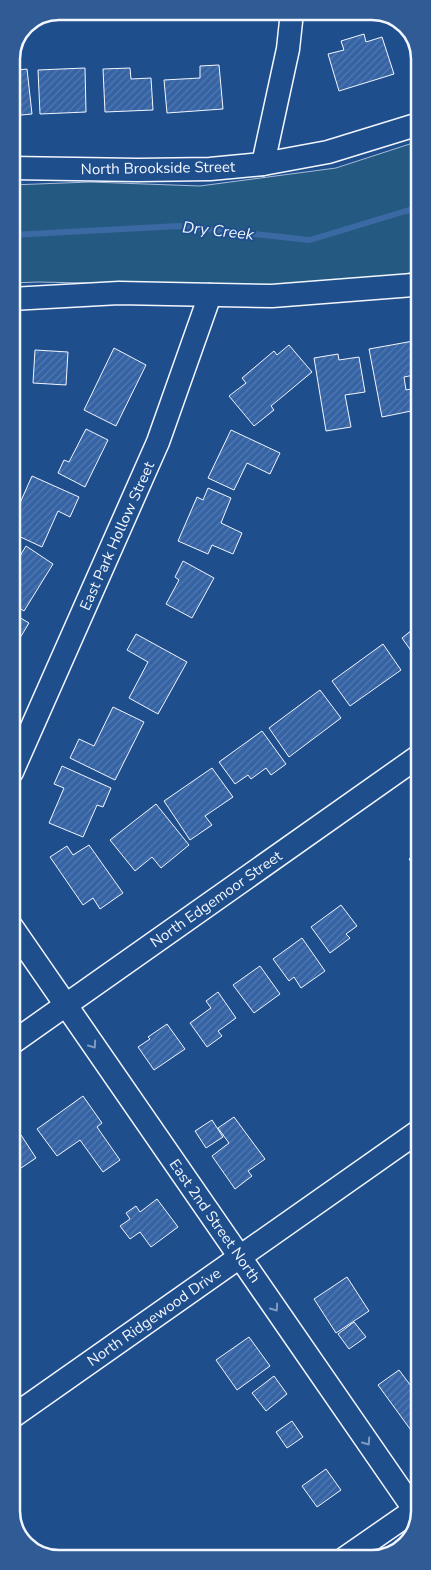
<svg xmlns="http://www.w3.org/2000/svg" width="431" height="1570" font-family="'Nunito Sans',sans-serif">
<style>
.green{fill:#245a82;stroke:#a8bbd7}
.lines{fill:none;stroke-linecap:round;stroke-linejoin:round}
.stream{stroke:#3b69a3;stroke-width:6}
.building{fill:url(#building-hatch);stroke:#f2f6ff}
.minor-casing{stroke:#f2f6ff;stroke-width:25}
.minor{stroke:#1f4e8c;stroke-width:22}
.oneway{stroke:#7e9ac0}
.labels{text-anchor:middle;stroke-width:4;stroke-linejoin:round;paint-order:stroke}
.street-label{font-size:15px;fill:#f2f6ff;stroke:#1f4e8c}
.water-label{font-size:16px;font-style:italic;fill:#f2f6ff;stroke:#1f4e8c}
.rim{fill:none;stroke:#f2f6ff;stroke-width:2.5}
</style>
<defs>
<pattern id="building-hatch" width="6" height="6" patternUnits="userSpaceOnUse" patternTransform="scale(1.25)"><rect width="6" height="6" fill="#3563a3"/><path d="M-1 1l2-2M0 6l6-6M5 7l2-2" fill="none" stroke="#537ab1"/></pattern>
</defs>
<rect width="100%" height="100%" fill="#1f4e8c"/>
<path class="green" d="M419 141V270L399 276 265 287 39 282 11 283V185L90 182 200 186 336 168Z"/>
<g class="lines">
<path class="stream" d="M11 235 179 226 310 240 419 207"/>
</g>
<g class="building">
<path d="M408 30 419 49V61L404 32Z"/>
<path d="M364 34 366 42 382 37 394 74 339 91 328 54 344 50 341 41Z"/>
<path d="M219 65 223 109 167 113 164 80 200 78V66Z"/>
<path d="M85 68 86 112 40 114 38 70Z"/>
<path d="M130 68 131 79 151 78 153 110 105 112 103 69Z"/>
<path d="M27 69 32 114 11 116V71Z"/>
<path d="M419 340V374L404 377 406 390 411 389 416 410 382 417 369 349Z"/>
<path d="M289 345 312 372 271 406 274 410 254 426 229 396 246 383 242 378 274 351 277 355Z"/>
<path d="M114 348 146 365 116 426 84 410Z"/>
<path d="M35 350 68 352 66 385 33 383Z"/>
<path d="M338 354 339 360 359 357 365 392 345 395 351 427 326 431 314 358Z"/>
<path d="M11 391 16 413 11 414Z"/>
<path d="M86 429 108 440 85 487 58 473 64 460 69 462Z"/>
<path d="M231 430 280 453 270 474 247 463 234 490 208 478Z"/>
<path d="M32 476 79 497 70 517 58 511 42 547 12 533V521Z"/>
<path d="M208 488 231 498 221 523 242 533 233 554 212 545 208 554 178 541 197 497 203 500Z"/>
<path d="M26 546 53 564 24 611 12 604V569Z"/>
<path d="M183 561 214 578 192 618 166 604 179 580 175 577Z"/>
<path d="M12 613 29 623 12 651Z"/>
<path d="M419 614V662L402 638 418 625 413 618Z"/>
<path d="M136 634 187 662 158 714 129 698 148 662 127 650Z"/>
<path d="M383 644 401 670 350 706 332 681Z"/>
<path d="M320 690 341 718 289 757 269 728Z"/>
<path d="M113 707 144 722 115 780 70 758 79 739 94 746Z"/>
<path d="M262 731 286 764 271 775 266 768 251 779 248 775 235 784 219 762Z"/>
<path d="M62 766 111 788 103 807 97 805 83 837 49 823 64 788 54 784Z"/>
<path d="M212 768 233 797 205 816 212 825 190 840 164 801Z"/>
<path d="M156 804 189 845 161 868 152 857 135 871 110 840Z"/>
<path d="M89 845 123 893 100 909 93 898 83 905 50 857 67 846 73 855Z"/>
<path d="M419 851V873L409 859Z"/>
<path d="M341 905 357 926 346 934 350 938 330 953 311 927Z"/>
<path d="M302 938 325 971 301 988 294 977 289 981 273 959Z"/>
<path d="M260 966 280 994 254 1013 233 985Z"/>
<path d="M218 992 236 1018 218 1031 222 1036 207 1047 190 1023 211 1008 206 1001Z"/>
<path d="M167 1024 185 1049 154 1070 138 1047 150 1039 148 1037Z"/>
<path d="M83 1096 102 1123 97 1127 120 1160 103 1172 80 1140 57 1156 37 1129Z"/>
<path d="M234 1117 265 1159 248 1171 252 1176 235 1189 212 1156 229 1143 218 1128Z"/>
<path d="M212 1120 223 1137 206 1148 195 1131Z"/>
<path d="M21 1135 36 1158 12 1174V1141Z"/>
<path d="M157 1199 178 1227 151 1247 140 1232 130 1239 120 1226 130 1219 126 1213 136 1206 140 1212Z"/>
<path d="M347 1277 369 1311 336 1333 314 1299Z"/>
<path d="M354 1322 366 1337 349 1349 338 1334Z"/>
<path d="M249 1337 270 1366 237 1390 216 1360Z"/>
<path d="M399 1370 420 1398V1428L413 1433 378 1385Z"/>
<path d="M274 1376 287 1394 266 1411 252 1393Z"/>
<path d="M292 1421 303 1437 287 1448 276 1432Z"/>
<path d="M326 1469 341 1490 317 1507 302 1486Z"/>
</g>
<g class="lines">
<defs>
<g id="minor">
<path d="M263 164 288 49 292 12"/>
<path d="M11 168 138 170 210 169 263 164 328 152 419 124"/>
<path d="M11 299 119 293 272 296 413 285 419 283"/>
<path d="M12 772 158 442 210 295"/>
<path d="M12 927 418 1515"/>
<path d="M12 1043 419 756"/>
<path d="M12 1417 419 1131"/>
<path d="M345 1558 420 1506"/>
</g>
</defs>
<use href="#minor" class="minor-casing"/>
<use href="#minor" class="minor"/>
</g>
<defs><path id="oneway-chevron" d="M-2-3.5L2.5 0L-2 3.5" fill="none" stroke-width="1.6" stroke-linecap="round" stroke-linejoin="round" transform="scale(1.25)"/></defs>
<g class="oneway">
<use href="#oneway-chevron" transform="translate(93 1045) rotate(55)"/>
<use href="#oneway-chevron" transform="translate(275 1308) rotate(55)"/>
<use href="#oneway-chevron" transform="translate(367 1442) rotate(55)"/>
</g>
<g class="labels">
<g class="street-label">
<text transform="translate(158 168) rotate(-1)" y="5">North Brookside Street</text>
<text transform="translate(117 536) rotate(-66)" y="5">East Park Hollow Street</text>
<text transform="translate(216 899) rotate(-35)" y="5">North Edgemoor Street</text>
<text transform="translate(215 1221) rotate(55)" y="5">East 2nd Street North</text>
<text transform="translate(154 1317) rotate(-35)" y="5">North Ridgewood Drive</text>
</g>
<g class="water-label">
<text transform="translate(218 230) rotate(6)" y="6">Dry Creek</text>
</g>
</g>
<path d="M0 0H431V1570H0ZM59 20H372A39 39 0 0 1 411 59V1511A39 39 0 0 1 372 1550H59A39 39 0 0 1 20 1511V59A39 39 0 0 1 59 20Z" fill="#305b95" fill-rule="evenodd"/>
<path class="rim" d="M59 20H372A39 39 0 0 1 411 59V1511A39 39 0 0 1 372 1550H59A39 39 0 0 1 20 1511V59A39 39 0 0 1 59 20Z"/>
</svg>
